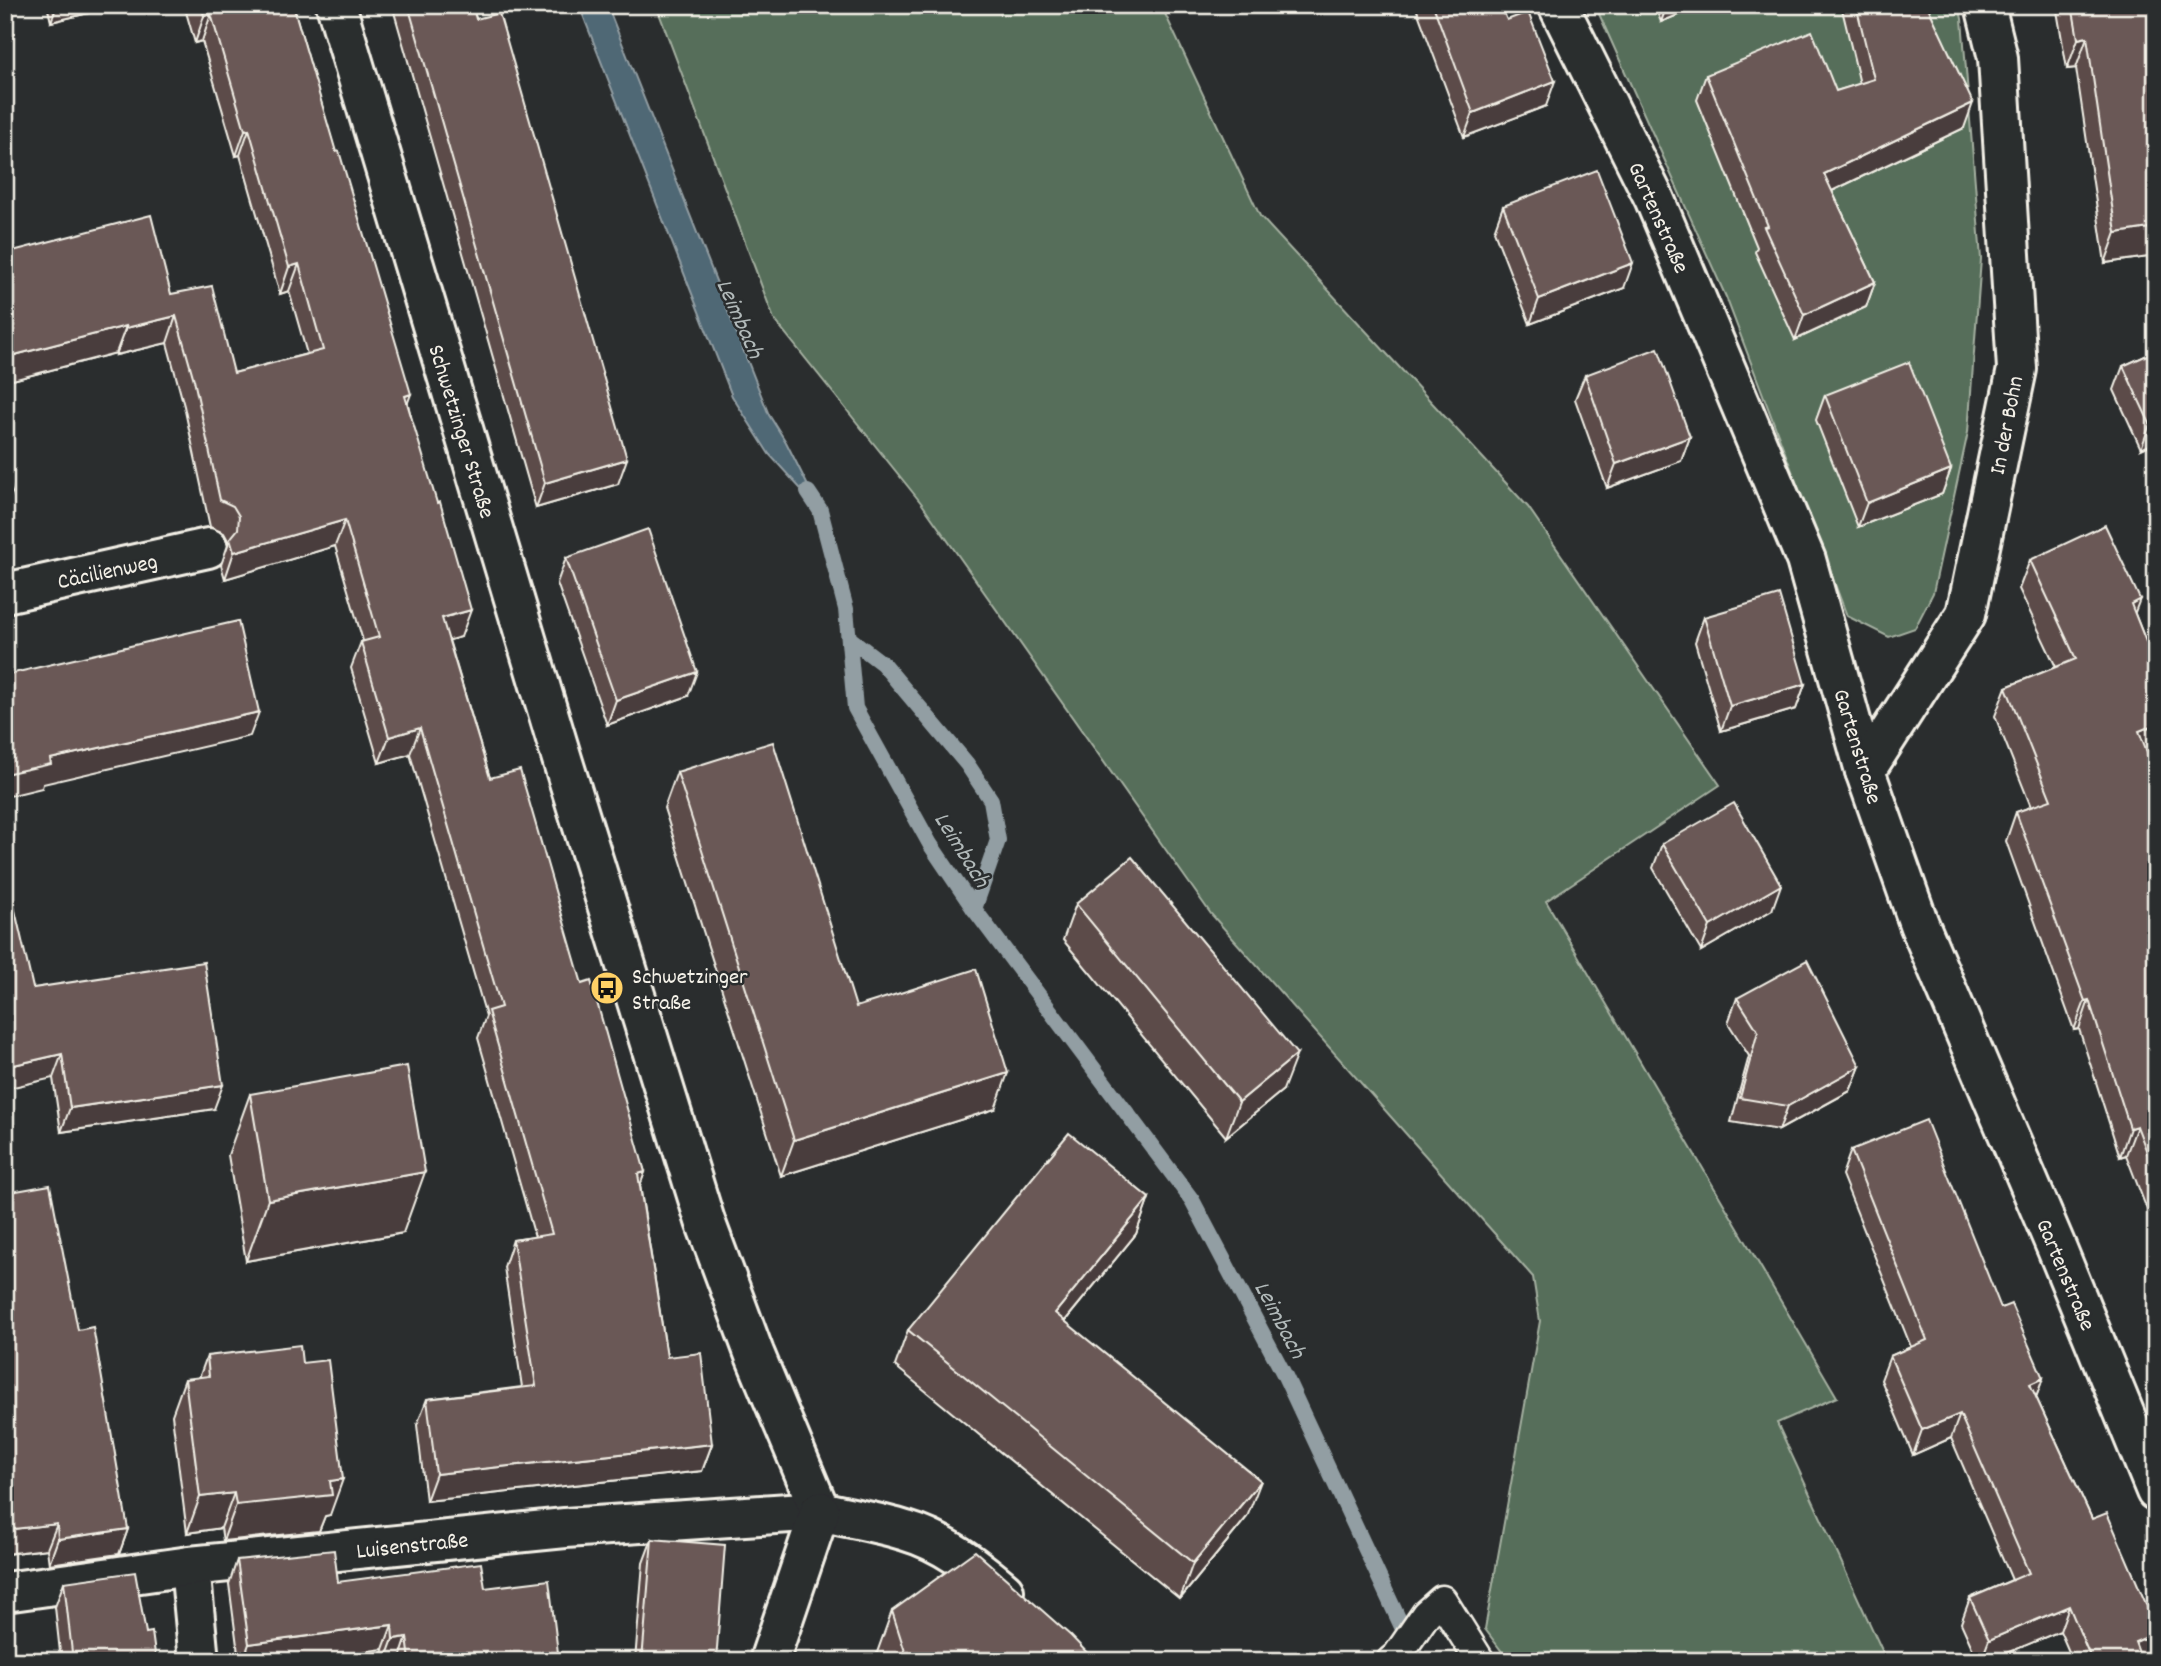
<svg xmlns="http://www.w3.org/2000/svg" width="2161" height="1666" font-family="Dekko,sans-serif">
<style>
.green{fill:#566e5a;stroke:#a5b0a1;stroke-width:2}
.water{fill:#506775;stroke:#929ea3;stroke-width:2}
.lines{fill:none;stroke-linecap:round;stroke-linejoin:round}
.stream{stroke:#929ea3;stroke-width:16}
.lane-casing{stroke:#f4f1e8;stroke-width:33}
.street-casing{stroke:#f4f1e8;stroke-width:44}
.secondary-casing{stroke:#f4f1e8;stroke-width:44}
.lane{stroke:#2a2d2e;stroke-width:28}
.street{stroke:#2a2d2e;stroke-width:38}
.secondary{stroke:#2a2d2e;stroke-width:38}
.wall{fill:#5b4c4a;stroke:#f4f1e8;stroke-width:2}
.shaded-wall{fill:#4a3e3c;stroke:#f4f1e8;stroke-width:2}
.building{fill:#6a5856;stroke:#f4f1e8;stroke-width:2}
.labels{text-anchor:middle;stroke-width:5;stroke-linejoin:round;paint-order:stroke}
.street-label{font-size:23px;fill:#f4f1e8;stroke:#2a2d2e}
.poi-label{font-size:23px;fill:#f4f1e8;stroke:#2a2d2e;text-anchor:start}
.water-label{font-size:24px;font-style:italic;fill:#b2baba;stroke:#2a2d2e}
</style>
<rect width="100%" height="100%" fill="#2a2d2e"/>
<filter id="ink" filterUnits="userSpaceOnUse"><feTurbulence type="fractalNoise" baseFrequency=".0143" numOctaves="2"/><feDisplacementMap in="SourceGraphic" scale="14" xChannelSelector="R" yChannelSelector="G"/><feConvolveMatrix kernelMatrix="1 2 1 2 8 2 1 2 1" color-interpolation-filters="sRGB"/></filter>
<g filter="url(#ink)">
<g class="green">
<path d="M656 5H1161L1260 216 1528 507 1720 785 1546 901 1837 1397 1777 1423 1887 1661H1509L1485 1629 1540 1321 1533 1277 1211 914 922 504 774 319Z"/>
<path d="M1595 5H1959L1962 19 1981 259 1968 432 1933 593 1915 628 1889 637 1847 616 1726 297Z"/>
</g>
<path class="water" d="M579 5H607L769 415 786 442 820 510 769 454 732 396Z"/>
<g class="lines">
<g class="stream">
<path d="M808 492 820 510 846 609 855 708 930 844 974 909 1192 1200 1285 1376 1418 1661"/>
<path d="M849 638 883 664 967 764 991 800 998 840 974 909"/>
</g>
<defs>
<path id="lane" d="M1391 1661 1397 1656 1426 1614 1442 1600 1480 1661"/>
<g id="street">
<path d="M1558 5 1654 198 1806 560 1865 771 1919 924 2057 1249 2156 1491"/>
<path d="M5 593 208 548"/>
<path d="M1865 771 1966 614 2017 369 1998 58 1985 5"/>
<path d="M190 1566 199 1661"/>
<path d="M5 1592 190 1566 565 1528 820 1511"/>
</g>
<g id="secondary">
<path d="M336 5 562 759 705 1221 754 1353 820 1511"/>
<path d="M820 1511C849 1518 878 1522 906 1531 944 1542 974 1566 1004 1591"/>
<path d="M769 1661 820 1511"/>
</g>
</defs>
<use href="#lane" class="lane-casing"/>
<use href="#street" class="street-casing"/>
<use href="#secondary" class="secondary-casing"/>
<use href="#lane" class="lane"/>
<use href="#street" class="street"/>
<use href="#secondary" class="secondary"/>
</g>
<g class="wall">
<path d="M47 5H92L89 13 51 22Z"/>
<path d="M184 5H293L408 404 461 637 449 640 490 778 582 984 645 1172 640 1185 667 1357 712 1444 702 1471 426 1501 417 1425 427 1399 522 1387 504 1267 513 1240 535 1237 478 1038 486 1016 410 754 379 763 351 668 361 642 363 641 335 546 225 579 221 565 229 542 224 533 210 527 184 406 167 343 116 355V353L5 382V253L171 294 234 373 307 354 289 291 280 294 240 155 236 156 202 41 195 43Z"/>
<path d="M392 5H472L618 484 536 508Z"/>
<path d="M1415 5H1500L1546 106 1464 137Z"/>
<path d="M1654 5H1702L1661 22Z"/>
<path d="M1841 5H1927L1964 128 1832 191 1875 282 1866 307 1795 340 1755 252 1757 247 1697 100 1706 75 1836 91 1860 84Z"/>
<path d="M2056 5H2156V256L2105 263 2076 68 2067 69Z"/>
<path d="M1503 206 1624 288 1530 324 1494 231Z"/>
<path d="M2156 351V442L2141 449 2114 390 2123 366Z"/>
<path d="M1585 375 1690 437 1681 461 1607 488 1575 399Z"/>
<path d="M1825 395 1951 469 1942 494 1858 527 1816 420Z"/>
<path d="M566 558 688 696 607 725 557 583Z"/>
<path d="M2030 560 2135 614 2156 667V749L2147 752 2156 775V1233L2126 1155 2120 1157 2079 1029 2074 1030 2006 841 2016 812 2031 807 1995 716 2006 687 2056 667 2019 589Z"/>
<path d="M1704 617 1805 684 1796 709 1721 731 1695 642Z"/>
<path d="M677 772 856 1007 995 1109 781 1176 664 808Z"/>
<path d="M1662 844 1772 910 1701 951 1653 868Z"/>
<path d="M1076 904 1283 1090 1226 1137 1063 940Z"/>
<path d="M33 988 214 1109 61 1132 53 1078Z"/>
<path d="M1737 998 1860 1066 1850 1091 1779 1130 1731 1122 1749 1056 1728 1023Z"/>
<path d="M250 1094 403 1233 246 1261 228 1155Z"/>
<path d="M1851 1150 2001 1308 2043 1378 2036 1397 2092 1519 2156 1627V1638L2149 1657 2142 1660V1661H2073L2060 1631 1988 1661H1978L1961 1623 1970 1598 2012 1580 1951 1438 1913 1455 1881 1380 1890 1356 1911 1347 1842 1175Z"/>
<path d="M5 1193 78 1330 128 1529 119 1554 49 1564 47 1549 5 1554Z"/>
<path d="M1149 1198 1136 1234 1065 1321 1247 1517 1180 1599 895 1366 908 1330Z"/>
<path d="M207 1356 302 1363 330 1515 325 1516 319 1531 223 1541 221 1528 187 1533 172 1415 185 1379 199 1378Z"/>
<path d="M652 1539 716 1661H635L643 1563Z"/>
<path d="M237 1560 338 1582 485 1588 559 1661H384L383 1649 296 1661H239L229 1584Z"/>
<path d="M64 1582 146 1633 156 1661H61L55 1607Z"/>
<path d="M892 1611 1095 1661H874Z"/>
</g>
<g class="shaded-wall">
<path d="M57 5H92L89 13 51 22Z"/>
<path d="M1667 5H1702L1661 22Z"/>
<path d="M211 14 202 41 195 43 204 16Z"/>
<path d="M2087 37 2076 68 2067 69 2078 39Z"/>
<path d="M1555 81 1546 106 1464 137 1473 113Z"/>
<path d="M1973 103 1964 128 1815 199 1824 174Z"/>
<path d="M249 129 240 155 236 156 245 130Z"/>
<path d="M2156 227V256L2105 263 2116 233Z"/>
<path d="M1633 263 1624 288 1530 324 1539 299Z"/>
<path d="M299 264 289 291 280 294 289 267Z"/>
<path d="M1875 282 1866 307 1795 340 1804 315Z"/>
<path d="M176 316 167 343 116 355 126 328Z"/>
<path d="M126 326 116 353 5 382V362L7 357Z"/>
<path d="M411 394 401 421 405 396Z"/>
<path d="M2156 421V442L2141 449 2150 424Z"/>
<path d="M1690 437 1681 461 1607 488 1616 464Z"/>
<path d="M627 459 618 484 536 508 545 483Z"/>
<path d="M1951 469 1942 494 1858 527 1867 503Z"/>
<path d="M12 493 5 512V495Z"/>
<path d="M345 520 335 546 225 579 234 552Z"/>
<path d="M2140 599 2129 628 2131 604Z"/>
<path d="M471 610 461 637 432 645 442 618Z"/>
<path d="M697 672 688 696 607 725 616 700Z"/>
<path d="M1805 684 1796 709 1721 731 1730 706Z"/>
<path d="M259 712 250 736 43 784 42 788 5 797V774L50 759Z"/>
<path d="M2156 724V749L2129 760 2139 731Z"/>
<path d="M420 728 410 754 379 763 389 737Z"/>
<path d="M1781 885 1772 910 1701 951 1710 926Z"/>
<path d="M2089 1000 2079 1029 2074 1030 2085 1001Z"/>
<path d="M62 1054 53 1078 5 1089V1067Z"/>
<path d="M1297 1054 1283 1090 1226 1137 1239 1102Z"/>
<path d="M1860 1066 1850 1091 1779 1130 1788 1106Z"/>
<path d="M1008 1073 995 1109 781 1176 794 1140Z"/>
<path d="M223 1085 214 1109 61 1132 70 1108Z"/>
<path d="M2137 1126 2126 1155 2120 1157 2130 1128Z"/>
<path d="M425 1172 403 1233 246 1261 268 1200Z"/>
<path d="M645 1172 635 1199 638 1174Z"/>
<path d="M1149 1198 1136 1234 1042 1349 1055 1313Z"/>
<path d="M2043 1378 2034 1403 2030 1384Z"/>
<path d="M1960 1414 1951 1438 1913 1455 1922 1430Z"/>
<path d="M712 1444 702 1471 426 1501 436 1474Z"/>
<path d="M343 1479 330 1515 325 1516 319 1531 223 1541 236 1505 330 1481Z"/>
<path d="M1261 1481 1247 1517 1180 1599 1193 1563Z"/>
<path d="M234 1493 221 1528 187 1533 200 1497Z"/>
<path d="M57 1524 47 1549 5 1554V1530Z"/>
<path d="M128 1529 119 1554 49 1564 58 1539Z"/>
<path d="M2069 1606 2060 1631 1988 1661H1981L1989 1640Z"/>
<path d="M392 1625 383 1649 296 1661H243L249 1644Z"/>
<path d="M2156 1633V1638L2149 1657 2140 1661 2135 1642Z"/>
<path d="M407 1637 399 1661H385L393 1639Z"/>
</g>
<g class="building">
<path d="M201 5H293L336 152 339 151 411 394 405 396 437 503 440 502 471 610 442 618 490 778 520 770 582 984 591 981 645 1172 638 1174 667 1357 701 1353 712 1444 436 1474 427 1399 536 1386 513 1240 552 1234 488 1011 501 1007 420 728 389 737 361 642 379 637 345 520 234 552 230 539 238 529 239 516 233 506 220 500 194 380 176 316 126 328V326L7 357 5 351V253L151 215 171 294 212 286 234 373 323 350 299 264 289 267 249 129 245 130 211 14 204 16Z"/>
<path d="M408 5H472L476 19 499 13 627 459 545 483Z"/>
<path d="M1433 5H1500L1507 20 1528 12 1555 81 1473 113Z"/>
<path d="M1856 5H1927L1973 103 1824 174 1875 282 1804 315 1764 227 1768 226 1706 75 1812 31 1836 91 1874 79Z"/>
<path d="M2072 5H2156V227L2116 233 2087 37 2078 39Z"/>
<path d="M1597 170 1633 263 1539 299 1503 206Z"/>
<path d="M1658 348 1690 437 1616 464 1585 375Z"/>
<path d="M2156 351V421L2150 424 2123 366Z"/>
<path d="M1909 362 1951 469 1867 503 1825 395Z"/>
<path d="M5 464 12 493 5 495Z"/>
<path d="M2105 525 2140 599 2131 604 2156 667V724L2139 731 2156 775V1176L2137 1126 2130 1128 2089 1000 2085 1001 2016 812 2051 800 2006 687 2076 659 2030 560Z"/>
<path d="M648 529 697 672 616 700 566 558Z"/>
<path d="M1779 595 1805 684 1730 706 1704 617Z"/>
<path d="M238 621 259 712 50 759 51 764 5 774V675Z"/>
<path d="M773 742 856 1007 976 969 1008 1073 794 1140 677 772Z"/>
<path d="M1734 803 1781 885 1710 926 1662 844Z"/>
<path d="M1132 857 1297 1054 1239 1102 1076 904Z"/>
<path d="M8 880 33 988 204 962 223 1085 70 1108 62 1054 5 1067V881Z"/>
<path d="M1807 960 1860 1066 1788 1106 1740 1098 1758 1031 1737 998Z"/>
<path d="M407 1066 425 1172 268 1200 250 1094Z"/>
<path d="M1926 1120 2001 1308 2011 1304 2043 1378 2030 1384 2092 1519 2107 1513 2156 1627V1633L2135 1642 2142 1661H2092L2069 1606 1989 1640 1970 1598 2029 1573 1960 1414 1922 1430 1890 1356 1927 1340 1851 1150Z"/>
<path d="M1069 1133 1149 1198 1055 1313 1261 1481 1193 1563 908 1330Z"/>
<path d="M50 1185 78 1330 93 1327 128 1529 58 1539 57 1524 5 1530V1193Z"/>
<path d="M300 1345 302 1363 328 1360 343 1479 330 1481 332 1495 236 1505 234 1493 200 1497 185 1379 209 1376 207 1356Z"/>
<path d="M652 1539 725 1545 716 1661H642Z"/>
<path d="M334 1550 338 1582 481 1563 485 1588 549 1580 559 1661H410L407 1637 393 1639 392 1625 249 1644 237 1560Z"/>
<path d="M975 1551 1071 1636 1095 1661H908L892 1611Z"/>
<path d="M135 1572 146 1633 152 1632 156 1661H73L64 1582Z"/>
</g>
</g>
<defs>
<symbol id="bus-disc" viewBox="-11 -11 22 22"><circle r="9.5" fill="#ffd166" stroke="#2a2d2e"/><path d="M-5-6H5V4H4V6H2V4H-2V6H-4V4H-5ZM-3.5-4V0h7V-4ZM-3.5 1.2v1.5H-2V1.2ZM2 1.2v1.5H3.5V1.2Z" fill="#111"/></symbol>
</defs>
<g fill-rule="evenodd">
<use href="#bus-disc" x="588" y="969" width="38" height="38"/>
</g>
<g class="labels">
<g class="street-label">
<text transform="translate(1660 217) rotate(66)" y="8">Gartenstraße</text>
<text transform="translate(2005 425) rotate(-79)" y="8">In der Bohn</text>
<text transform="translate(463 431) rotate(73)" y="8">Schwetzinger Straße</text>
<text transform="translate(107 570) rotate(-12)" y="8">Cäcilienweg</text>
<text transform="translate(1859 746) rotate(73)" y="8">Gartenstraße</text>
<text transform="translate(2067 1274) rotate(67)" y="8">Gartenstraße</text>
<text transform="translate(412 1544) rotate(-6)" y="8">Luisenstraße</text>
</g>
<g class="poi-label">
<text x="632" y="983">Schwetzinger<tspan x="632" dy="26">Straße</tspan></text>
</g>
<g class="water-label">
<text transform="translate(741 318) rotate(66)" y="8">Leimbach</text>
<text transform="translate(963 849) rotate(58)" y="8">Leimbach</text>
<text transform="translate(1281 1319) rotate(62)" y="8">Leimbach</text>
</g>
</g>
<rect width="2161" height="1666" fill="none" stroke="#2a2d2e" stroke-width="28"/>
<rect x="14" y="14" width="2133" height="1638" fill="none" stroke="#f4f1e8" stroke-width="2.5" filter="url(#ink)"/>
</svg>
